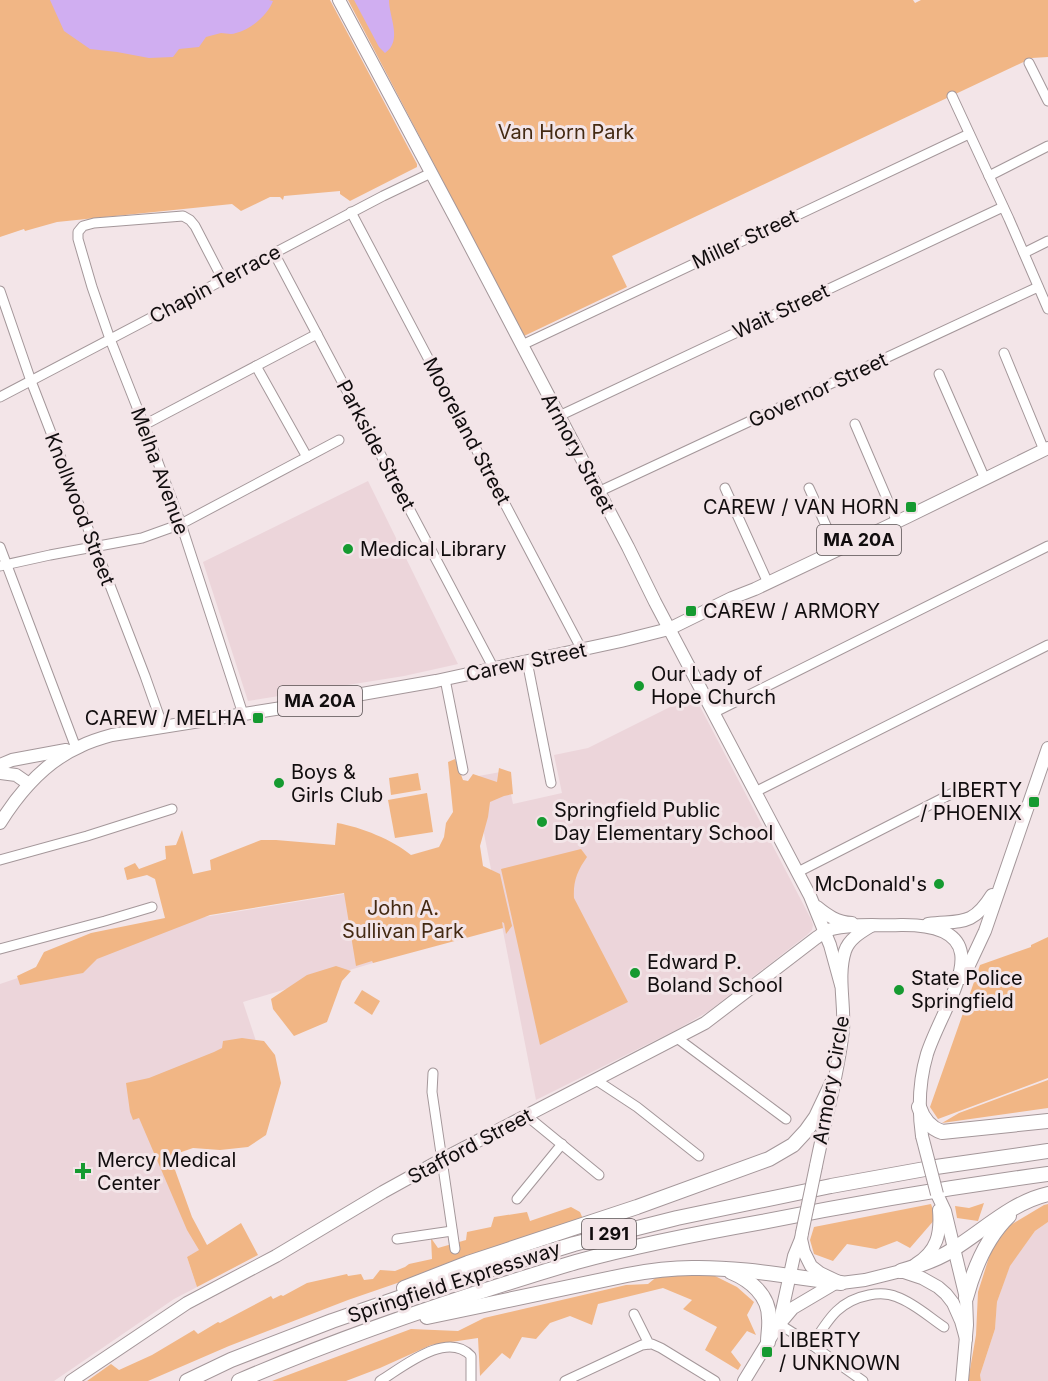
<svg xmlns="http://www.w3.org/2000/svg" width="1048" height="1381" font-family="Inter,sans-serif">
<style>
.built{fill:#ecd5da}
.green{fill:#f1b685}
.water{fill:#d0aef1}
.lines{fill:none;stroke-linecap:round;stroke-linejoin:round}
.minor-casing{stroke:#a4979a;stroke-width:11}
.major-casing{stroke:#a4979a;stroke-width:14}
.highway-casing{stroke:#a4979a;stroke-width:16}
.minor{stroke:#fff;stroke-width:9}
.major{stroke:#fff;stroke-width:12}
.highway{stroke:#fff;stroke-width:14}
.major-bridge-casing{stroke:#a4979a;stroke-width:14;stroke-linecap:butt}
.major-bridge{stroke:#fff;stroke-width:12}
.poi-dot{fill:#159a30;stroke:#f3e5e8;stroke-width:2}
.labels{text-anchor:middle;stroke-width:6;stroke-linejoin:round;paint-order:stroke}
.shield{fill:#f3e5e8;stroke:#554e4f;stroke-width:1.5}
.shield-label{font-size:18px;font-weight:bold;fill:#110d0e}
.park-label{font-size:20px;fill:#442a13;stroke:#f3e5e8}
.street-label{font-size:20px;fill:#110d0e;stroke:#f3e5e8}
.poi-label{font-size:20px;fill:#110d0e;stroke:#f3e5e8;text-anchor:start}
</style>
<rect width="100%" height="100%" fill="#f3e5e8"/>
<g class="built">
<path d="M368 481 458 664 404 676 248 701 203 562Z"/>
<path d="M694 695 811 919 813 925 812 930 807 935 709 1011 676 1030 536 1100 473 777 506 771 513 804 562 793 554 755 588 748Z"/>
<path d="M362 891 373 963 243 1002 257 1044 134 1092 200 1250 187 1257 197 1287 174 1299 54 1381H0V984L192 919Z"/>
<path d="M1048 1222V1381H981L980 1375 995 1329 997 1302 1010 1265 1035 1231Z"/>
</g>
<g class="green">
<path d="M0 0H330L417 164V167L350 201 340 194V191L284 196 283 200 280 197H270L241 211 232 204 57 222 25 231 24 229 0 237Z"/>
<path d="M348 0H913L915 3 921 0H1048V57L1032 58 612 256 627 287 524 336Z"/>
<path d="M455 759 463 780 468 781 473 774 497 782 499 768 511 772 513 794 504 796 490 802 488 817 480 846 483 866 500 874 512 926 506 934 504 923 502 922 503 928 373 963 372 961 356 966 344 893 210 915 97 959 83 973 20 985 17 976 36 967 44 952 91 933 165 918 155 879 147 875 127 880 124 868 135 863 139 869 166 859 165 846 176 845 182 830 193 874 211 870 210 860 261 840H276L335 845 337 823C361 827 393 840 411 855L439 847 444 837 446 823 453 812 448 762Z"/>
<path d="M418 773 421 790 391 795 389 778Z"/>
<path d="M427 793 433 832 395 838 388 800Z"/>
<path d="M581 849 587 857C577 871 573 882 574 898L628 1002 540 1045 501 869Z"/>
<path d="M1048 937V1078L938 1119 930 1107 980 965 1031 947V945Z"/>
<path d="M336 966 351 971 342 981 327 1022 294 1036 273 1009 271 999 307 975Z"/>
<path d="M362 990 380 1001 372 1015 354 1003Z"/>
<path d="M242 1038 264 1041 275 1055 281 1083 266 1135 248 1147 220 1150 193 1148 170 1156 192 1217 207 1245 241 1223 258 1255 197 1287 187 1257 199 1250 187 1230 139 1118 133 1120 130 1112 126 1083 149 1078 214 1052 222 1048 223 1041Z"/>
<path d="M1048 1080V1108L942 1123 959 1113Z"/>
<path d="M984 1203 978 1221 957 1218 955 1206 969 1208Z"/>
<path d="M931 1204 936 1218 910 1248 897 1241 876 1249 847 1244 833 1261 814 1254 810 1240 814 1227Z"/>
<path d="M1048 1204V1222L1035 1231 1010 1266 997 1302 995 1329 980 1375 981 1381H968L976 1335 978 1292 991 1251 1009 1226 1044 1205Z"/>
<path d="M571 1207 580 1212 583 1219 348 1300 229 1346 148 1381H87L111 1364 119 1370 152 1355 194 1330 198 1334 218 1322 220 1323 271 1296 273 1299 281 1295 283 1296 307 1283 347 1274 348 1276 361 1274 364 1280 373 1279 380 1270 395 1271 405 1267 409 1264 432 1259 431 1238 438 1248 466 1240 467 1232 491 1227 494 1217 527 1212 530 1221Z"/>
<path d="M686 1274 715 1276 737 1287 754 1302 747 1315 756 1335 747 1331 731 1352 741 1365 738 1370 705 1350 717 1327 683 1309 692 1300 663 1288 598 1304 592 1325 570 1316 550 1323 536 1339 522 1337 510 1359 502 1353 480 1376 478 1338 431 1345 380 1368 346 1381H272L411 1329 458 1331 484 1318 626 1285 648 1284 659 1275Z"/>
</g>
<g class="water">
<path d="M50 0H269L273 1C268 15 250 30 236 33 231 35 226 33 221 33 216 34 211 36 206 37L199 47 179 49 173 57 149 58 117 52 90 49 64 31Z"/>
<path d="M354 0H389C389 17 403 41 385 53L379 47Z"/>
</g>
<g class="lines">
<defs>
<g id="minor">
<path d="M1029 63 1048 101"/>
<path d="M952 96 1009 219 1048 309"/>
<path d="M989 176 1048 146"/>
<path d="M351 212 582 650"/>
<path d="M274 253 494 669"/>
<path d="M1024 253 1048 241"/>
<path d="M223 280 195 226 190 220 183 216 94 223 83 226 78 232V239L92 287 110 339 144 425 181 524 243 714"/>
<path d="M0 291 31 381 145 676 163 727"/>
<path d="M522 345 969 134"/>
<path d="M1004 353 1044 450"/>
<path d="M256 366 307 457"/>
<path d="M939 374 985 479"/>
<path d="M0 397 383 196 431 173"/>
<path d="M559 416 1003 207"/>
<path d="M855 424 897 522"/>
<path d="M144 425 317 334"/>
<path d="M725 488 768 583"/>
<path d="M809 488 837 550"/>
<path d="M598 492 1038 287"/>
<path d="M0 547 76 748"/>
<path d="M0 566 50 555 142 538 181 524 339 440"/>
<path d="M527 661 551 783"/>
<path d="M445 679 463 770"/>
<path d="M713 713 1048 546"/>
<path d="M755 792 1048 645"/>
<path d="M0 860 87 836 172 809"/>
<path d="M798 872 953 793"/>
<path d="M0 949 105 921 152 907"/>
<path d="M677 1038 786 1119"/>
<path d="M433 1073 432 1092 455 1249"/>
<path d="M596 1080 637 1107 699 1156"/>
<path d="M527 1116 599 1175"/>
<path d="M517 1199 562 1144"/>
<path d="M397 1239 452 1231"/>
<path d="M634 1314 649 1344H652L661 1348 715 1381"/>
<path d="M779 1324 812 1345 863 1381"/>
<path d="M812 1345C828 1320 838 1301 869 1295 879 1293 888 1293 897 1297 914 1303 929 1317 944 1327"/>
<path d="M380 1381C403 1367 447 1330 471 1356V1381"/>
<path d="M565 1381 642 1345 649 1344"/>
</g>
<g id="major">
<path d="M339 0 459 225 628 547 655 602 810 896 830 945 841 985"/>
<path d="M0 765 12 760 66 750"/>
<path d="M0 773 16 775 29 784"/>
<path d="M0 823C20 791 46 761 81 746 91 741 101 738 112 735L288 707 436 681 621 641 669 629 732 598 755 589 907 517 1048 448"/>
<path d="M817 907C828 916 837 922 852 923"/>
<path d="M928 924C961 920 972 927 992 895"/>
<path d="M963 978 985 931 1048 748"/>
<path d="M816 1166C825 1121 838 1075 843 1030 845 1004 837 976 845 951 849 939 861 932 871 926"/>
<path d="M937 1194 945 1211 966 1298 967 1325 962 1381"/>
<path d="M802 1233 801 1239 804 1252 811 1266 820 1273 841 1283 865 1280 901 1271 922 1278 938 1287 946 1294 953 1303 961 1321 966 1339"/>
<path d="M916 1264C937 1251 941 1234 939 1210"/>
<path d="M780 1320 794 1256 801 1239"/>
<path d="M71 1381 187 1303 276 1256 383 1192 441 1160 705 1023 816 938C821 935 826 930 832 929 854 923 879 926 901 925 1008 924 944 1001 927 1054 919 1081 918 1108 922 1136"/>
<path d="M744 1381 777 1327 793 1308 837 1282"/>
</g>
<g id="highway">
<path d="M919 1107C923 1119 930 1128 942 1132L1048 1121"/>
<path d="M901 1271C918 1266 937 1260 952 1250 983 1231 1012 1202 1048 1194"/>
<path d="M731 1272C750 1280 769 1295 769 1318 770 1326 768 1334 768 1342"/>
<path d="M404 1288 468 1263 637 1207 769 1159 793 1145 806 1131 816 1117 834 1079"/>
<path d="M966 1298C974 1268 986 1238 1009 1216"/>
<path d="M427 1317 627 1275C648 1271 670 1268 692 1268 742 1267 791 1277 841 1283"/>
<path d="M187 1381 231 1360 332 1321 404 1296 574 1244 677 1218 831 1186 936 1167 1048 1151"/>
<path d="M239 1381C348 1334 462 1296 576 1262 637 1245 700 1233 762 1222 857 1203 952 1187 1048 1174"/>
</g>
</defs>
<use href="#minor" class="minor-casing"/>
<use href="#major" class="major-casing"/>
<use href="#highway" class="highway-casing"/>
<use href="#minor" class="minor"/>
<use href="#major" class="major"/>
<use href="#highway" class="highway"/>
<defs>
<g id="major-bridge">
<path d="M922 1136 937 1194"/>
<path d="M802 1233 816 1166"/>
</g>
</defs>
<use href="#major-bridge" class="major-bridge-casing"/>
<use href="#major-bridge" class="major-bridge"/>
</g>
<g class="poi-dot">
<rect x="905" y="501" width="12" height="12" rx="3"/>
<circle cx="348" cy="549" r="6"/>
<rect x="685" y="605" width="12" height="12" rx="3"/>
<circle cx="639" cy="686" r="6"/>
<rect x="252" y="712" width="12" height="12" rx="3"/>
<circle cx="279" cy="783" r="6"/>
<rect x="1028" y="796" width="12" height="12" rx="3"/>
<circle cx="542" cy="822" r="6"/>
<circle cx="939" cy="884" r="6"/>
<circle cx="635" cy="973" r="6"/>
<circle cx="899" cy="990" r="6"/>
<path d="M80 1162h6v6h6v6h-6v6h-6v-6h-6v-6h6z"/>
<rect x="761" y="1346" width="12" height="12" rx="3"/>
</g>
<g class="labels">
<g class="shield">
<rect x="817" y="525" width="84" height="30" rx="4.5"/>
<rect x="278" y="686" width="84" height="30" rx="4.5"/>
<rect x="582" y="1219" width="54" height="30" rx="4.5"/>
</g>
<g class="shield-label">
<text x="859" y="546">MA 20A</text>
<text x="320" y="707">MA 20A</text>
<text x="609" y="1240">I 291</text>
</g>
<g class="park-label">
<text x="566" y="139">Van Horn Park</text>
<text x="403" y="915">John A.<tspan x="403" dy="23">Sullivan Park</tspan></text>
</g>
<g class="street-label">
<text transform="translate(745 239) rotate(-25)" y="7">Miller Street</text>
<text transform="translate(215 284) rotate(-28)" y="7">Chapin Terrace</text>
<text transform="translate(781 311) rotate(-25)" y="7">Wait Street</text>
<text transform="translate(818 390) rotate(-25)" y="7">Governor Street</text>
<text transform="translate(467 431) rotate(62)" y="7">Mooreland Street</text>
<text transform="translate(376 445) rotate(62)" y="7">Parkside Street</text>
<text transform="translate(578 453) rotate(62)" y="7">Armory Street</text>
<text transform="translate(160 471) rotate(70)" y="7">Melha Avenue</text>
<text transform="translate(80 509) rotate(69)" y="7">Knollwood Street</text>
<text transform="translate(526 662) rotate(-12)" y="7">Carew Street</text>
<text transform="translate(831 1080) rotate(-80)" y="7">Armory Circle</text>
<text transform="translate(470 1146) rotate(-28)" y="7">Stafford Street</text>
<text transform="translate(454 1282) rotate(-18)" y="7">Springfield Expressway</text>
</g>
<g class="poi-label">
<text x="899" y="514" text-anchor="end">CAREW / VAN HORN</text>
<text x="360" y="556">Medical Library</text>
<text x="703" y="618">CAREW / ARMORY</text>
<text x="651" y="681">Our Lady of<tspan x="651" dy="23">Hope Church</tspan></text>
<text x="246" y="725" text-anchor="end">CAREW / MELHA</text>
<text x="291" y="779">Boys &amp;<tspan x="291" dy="23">Girls Club</tspan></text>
<text x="1022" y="797" text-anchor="end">LIBERTY<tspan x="1022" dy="23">/ PHOENIX</tspan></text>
<text x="554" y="817">Springfield Public<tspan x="554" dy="23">Day Elementary School</tspan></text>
<text x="927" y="891" text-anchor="end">McDonald's</text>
<text x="647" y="969">Edward P.<tspan x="647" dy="23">Boland School</tspan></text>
<text x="911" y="985">State Police<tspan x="911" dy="23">Springfield</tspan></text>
<text x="97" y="1167">Mercy Medical<tspan x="97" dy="23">Center</tspan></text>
<text x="779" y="1347">LIBERTY<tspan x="779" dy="23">/ UNKNOWN</tspan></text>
</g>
</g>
</svg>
